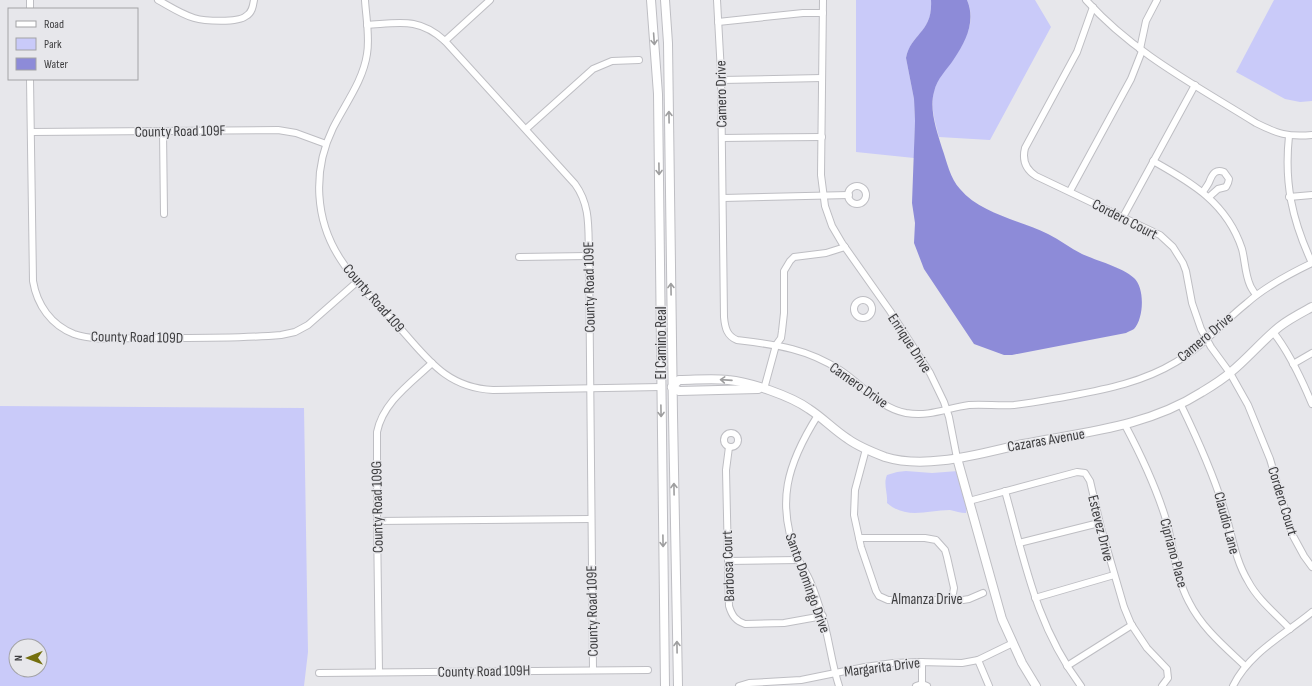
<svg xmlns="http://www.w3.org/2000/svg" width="1312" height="686" font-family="'Sofia Sans Condensed',sans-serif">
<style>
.green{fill:#c9caf9;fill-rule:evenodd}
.water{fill:#8d8bd8}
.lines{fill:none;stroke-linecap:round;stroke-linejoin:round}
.street-casing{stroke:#bebec3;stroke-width:8}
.secondary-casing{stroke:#bebec3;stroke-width:10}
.street{stroke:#fff;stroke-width:6}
.secondary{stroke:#fff;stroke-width:8}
.oneway{stroke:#9e9e9f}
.labels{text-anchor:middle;stroke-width:3;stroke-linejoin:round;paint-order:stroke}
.street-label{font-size:15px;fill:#3d3d3f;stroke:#e7e7eb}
</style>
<rect width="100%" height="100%" fill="#e7e7eb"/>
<g class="green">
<path d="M856 0H931C933 33 911 33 906 58L914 99 915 121 914 158 856 152Z"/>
<path d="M967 0H1035L1051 27 990 140 939 137C935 122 930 106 934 91 937 79 945 70 953 60 956 56 958 51 961 47 969 30 975 19 967 0Z"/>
<path d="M1274 0H1312V101L1300 102 1285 99 1236 72Z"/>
<path d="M0 406 304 408 308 652 304 686H0ZM16 646H40V670H16Z"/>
<path d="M906 471 932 473 958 471 967 505 966 513C960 513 956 511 950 510 927 510 907 520 887 503 888 493 883 484 887 475L897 472Z"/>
</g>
<path class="water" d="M931 0H967C976 21 966 41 954 59 947 70 937 78 934 92 929 110 937 131 942 148 947 162 950 178 960 189 981 214 1020 220 1048 234 1060 240 1070 248 1082 254 1097 261 1122 267 1134 278 1145 288 1144 318 1134 329 1132 330 1128 332 1126 333L1012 355H1004L974 344 924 269 914 243 915 223 912 203 915 121 914 99 906 58C911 33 933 33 931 0Z"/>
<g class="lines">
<defs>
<g id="street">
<path d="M30 0V9"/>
<path d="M158 0C169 6 181 14 194 18 204 21 238 23 246 16 252 13 253 6 254 0"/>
<path d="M365 0C366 17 370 37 367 54 363 81 345 104 333 128 312 171 315 221 341 260 357 285 379 305 399 327 427 358 446 388 493 390L661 387"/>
<path d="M717 0 721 73 724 317C725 328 727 336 737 340 777 345 806 348 840 370 863 385 879 408 906 413 931 417 946 408 969 405 984 404 999 406 1014 405 1033 403 1052 399 1070 396 1107 389 1143 382 1176 362 1203 346 1223 322 1247 303 1266 286 1289 274 1312 263"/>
<path d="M823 0 821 175 825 206 832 226 842 243 890 311 930 373 944 402 949 417 957 458"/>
<path d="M1086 0C1133 53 1197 86 1256 123 1278 134 1287 137 1312 135"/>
<path d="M1093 7 1077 52 1025 148C1022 160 1025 169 1036 176L1160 235 1173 247 1183 263 1186 271 1192 303 1201 329 1211 347 1230 373 1248 405 1270 459 1292 534 1304 556 1312 567"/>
<path d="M718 22 803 13H823"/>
<path d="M367 25C399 23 419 17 445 41L575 184C591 206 588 229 589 256L593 670"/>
<path d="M445 41 490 0"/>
<path d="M1140 49 1146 21 1157 0"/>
<path d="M30 79 33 281C37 305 51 325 74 334 94 341 119 338 141 338 186 338 236 339 281 335L295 332 308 325 358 281"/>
<path d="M721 80 822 78"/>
<path d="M526 129 593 69 612 61 639 60"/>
<path d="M163 131 164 214"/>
<path d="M31 132 278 130 296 133 326 144"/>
<path d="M1289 136C1284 183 1292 220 1312 263"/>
<path d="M722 138 822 137"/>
<path d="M1153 161C1192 183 1227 203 1242 249 1245 260 1245 274 1250 285 1251 288 1254 292 1256 295"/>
<circle cx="857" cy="195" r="9"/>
<path d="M1070 191 1131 79 1142 51"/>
<path d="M1203 192C1205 188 1209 184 1210 180 1213 173 1216 169 1224 172L1229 179 1228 183 1226 187 1218 189 1209 197"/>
<path d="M1289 197 1312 195"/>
<path d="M723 198 849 195"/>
<path d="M1123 217 1195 85"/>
<path d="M519 257 589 256"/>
<circle cx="863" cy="309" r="9"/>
<path d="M1273 332C1290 353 1302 380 1312 404"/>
<path d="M1293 364 1312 353"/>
<path d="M764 389 776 345 781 338 782 331 784 313V271L790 261 794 257 826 253 845 247"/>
<path d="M1181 405C1197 438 1212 471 1223 506 1232 532 1234 558 1248 581 1258 600 1276 614 1290 629"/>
<path d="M818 415C787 464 775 503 798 559 801 564 804 569 807 575 813 586 817 599 821 612 829 636 831 662 839 686"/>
<path d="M1125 425C1142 457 1157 489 1167 523 1174 550 1176 578 1189 602 1202 628 1225 647 1245 666"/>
<circle cx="731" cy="440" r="7"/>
<path d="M729 447 726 470 729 606C732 616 736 621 745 624L784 623 823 616"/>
<path d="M866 449 855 490 854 515 861 547 876 591 879 596 888 600H963L969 599 983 593"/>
<path d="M1005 491C1025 562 1036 626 1081 686"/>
<path d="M969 501 1077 472 1085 473 1090 481 1101 528 1124 607 1131 624 1147 648 1167 669 1168 678 1162 686"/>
<path d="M377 521 591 519"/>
<path d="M859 538H925L936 540 945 550 947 557 954 588 952 599"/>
<path d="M1019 543 1099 523"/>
<path d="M728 561 799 560"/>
<path d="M1035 598 1114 575"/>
<path d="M978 660 989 686"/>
<path d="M922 662V684"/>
<path d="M1067 666 1132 625"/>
<path d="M379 672 377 521V432C383 402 411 383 432 363"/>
<path d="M319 673 648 670"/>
<path d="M739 686 749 683 801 680 865 667 893 663 919 662 962 663 978 660 1013 643"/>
<path d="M916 686 922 684 927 686"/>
<path d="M1233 686C1249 653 1284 635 1312 612"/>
</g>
<g id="secondary">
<path d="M651 0 658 94 665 686"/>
<path d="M665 0 668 43 673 415 678 686"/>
<path d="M672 387 679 380C695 380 712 378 728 380 750 382 791 396 809 409 823 418 834 430 848 439 859 447 872 452 885 457 927 470 981 453 1023 444 1085 432 1147 427 1202 392 1212 386 1222 380 1231 372 1248 358 1262 341 1279 327 1289 319 1301 313 1312 307"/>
<path d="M672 387 679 391 758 389"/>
<path d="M957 458 1002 619 1022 663 1036 686"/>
</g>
</defs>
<use href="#street" class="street-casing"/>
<use href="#secondary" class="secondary-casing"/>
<use href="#street" class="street"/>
<use href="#secondary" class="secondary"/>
</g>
<defs><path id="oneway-shaft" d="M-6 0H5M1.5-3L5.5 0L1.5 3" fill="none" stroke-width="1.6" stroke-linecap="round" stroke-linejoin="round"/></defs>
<g class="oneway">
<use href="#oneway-shaft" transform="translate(654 39) rotate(86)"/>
<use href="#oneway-shaft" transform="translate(669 117) rotate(-91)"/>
<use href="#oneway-shaft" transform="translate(659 169) rotate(89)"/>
<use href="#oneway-shaft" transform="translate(671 289) rotate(-91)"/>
<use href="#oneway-shaft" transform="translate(726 380) rotate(-176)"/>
<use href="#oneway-shaft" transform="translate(661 411) rotate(89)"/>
<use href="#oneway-shaft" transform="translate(674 489) rotate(-91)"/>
<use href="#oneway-shaft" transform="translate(663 541) rotate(89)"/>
<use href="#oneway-shaft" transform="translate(677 647) rotate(-91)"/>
</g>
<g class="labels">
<g class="street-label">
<text transform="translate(721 94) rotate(-91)" y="5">Camero Drive</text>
<text transform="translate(180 131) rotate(-1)" y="5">County Road 109F</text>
<text transform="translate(1125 219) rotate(27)" y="5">Cordero Court</text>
<text transform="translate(589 287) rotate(-91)" y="5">County Road 109E</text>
<text transform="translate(374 298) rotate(49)" y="5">County Road 109</text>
<text transform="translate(137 337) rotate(1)" y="5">County Road 109D</text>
<text transform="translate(1205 337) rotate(-40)" y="5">Camero Drive</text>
<text transform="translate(661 343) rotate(-90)" y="5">El Camino Real</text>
<text transform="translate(910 343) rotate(57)" y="5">Enrique Drive</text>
<text transform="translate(859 385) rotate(35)" y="5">Camero Drive</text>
<text transform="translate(1046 440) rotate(-10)" y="5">Cazaras Avenue</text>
<text transform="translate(1283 501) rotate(73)" y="5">Cordero Court</text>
<text transform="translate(377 507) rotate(-91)" y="5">County Road 109G</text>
<text transform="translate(1227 523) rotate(75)" y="5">Claudio Lane</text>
<text transform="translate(1101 528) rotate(76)" y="5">Estevez Drive</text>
<text transform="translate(1174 553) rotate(75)" y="5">Cipriano Place</text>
<text transform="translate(728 566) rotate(-92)" y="5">Barbosa Court</text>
<text transform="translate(808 583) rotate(70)" y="5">Santo Domingo Drive</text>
<text x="927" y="604">Almanza Drive</text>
<text transform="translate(592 611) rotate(-91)" y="5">County Road 109E</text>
<text transform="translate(882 667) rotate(-7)" y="5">Margarita Drive</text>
<text transform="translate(484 671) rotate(-1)" y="5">County Road 109H</text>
</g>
</g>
<rect x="8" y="8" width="130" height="72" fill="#e7e7eb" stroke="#a3a3a6"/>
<rect x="16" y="21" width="20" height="6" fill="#ffffff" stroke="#a3a3a6"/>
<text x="44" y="28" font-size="12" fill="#3d3d3f">Road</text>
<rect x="16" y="38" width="20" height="12" fill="#c9caf9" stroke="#a3a3a6"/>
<text x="44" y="48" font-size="12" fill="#3d3d3f">Park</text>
<rect x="16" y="58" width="20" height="12" fill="#8d8bd8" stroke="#a3a3a6"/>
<text x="44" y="68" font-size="12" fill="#3d3d3f">Water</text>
<g transform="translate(28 658) rotate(269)"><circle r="19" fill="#e7e7eb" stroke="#a3a3a6"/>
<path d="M0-3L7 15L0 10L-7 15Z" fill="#746f0e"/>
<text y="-6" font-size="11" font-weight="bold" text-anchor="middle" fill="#3d3d3f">N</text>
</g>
</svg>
